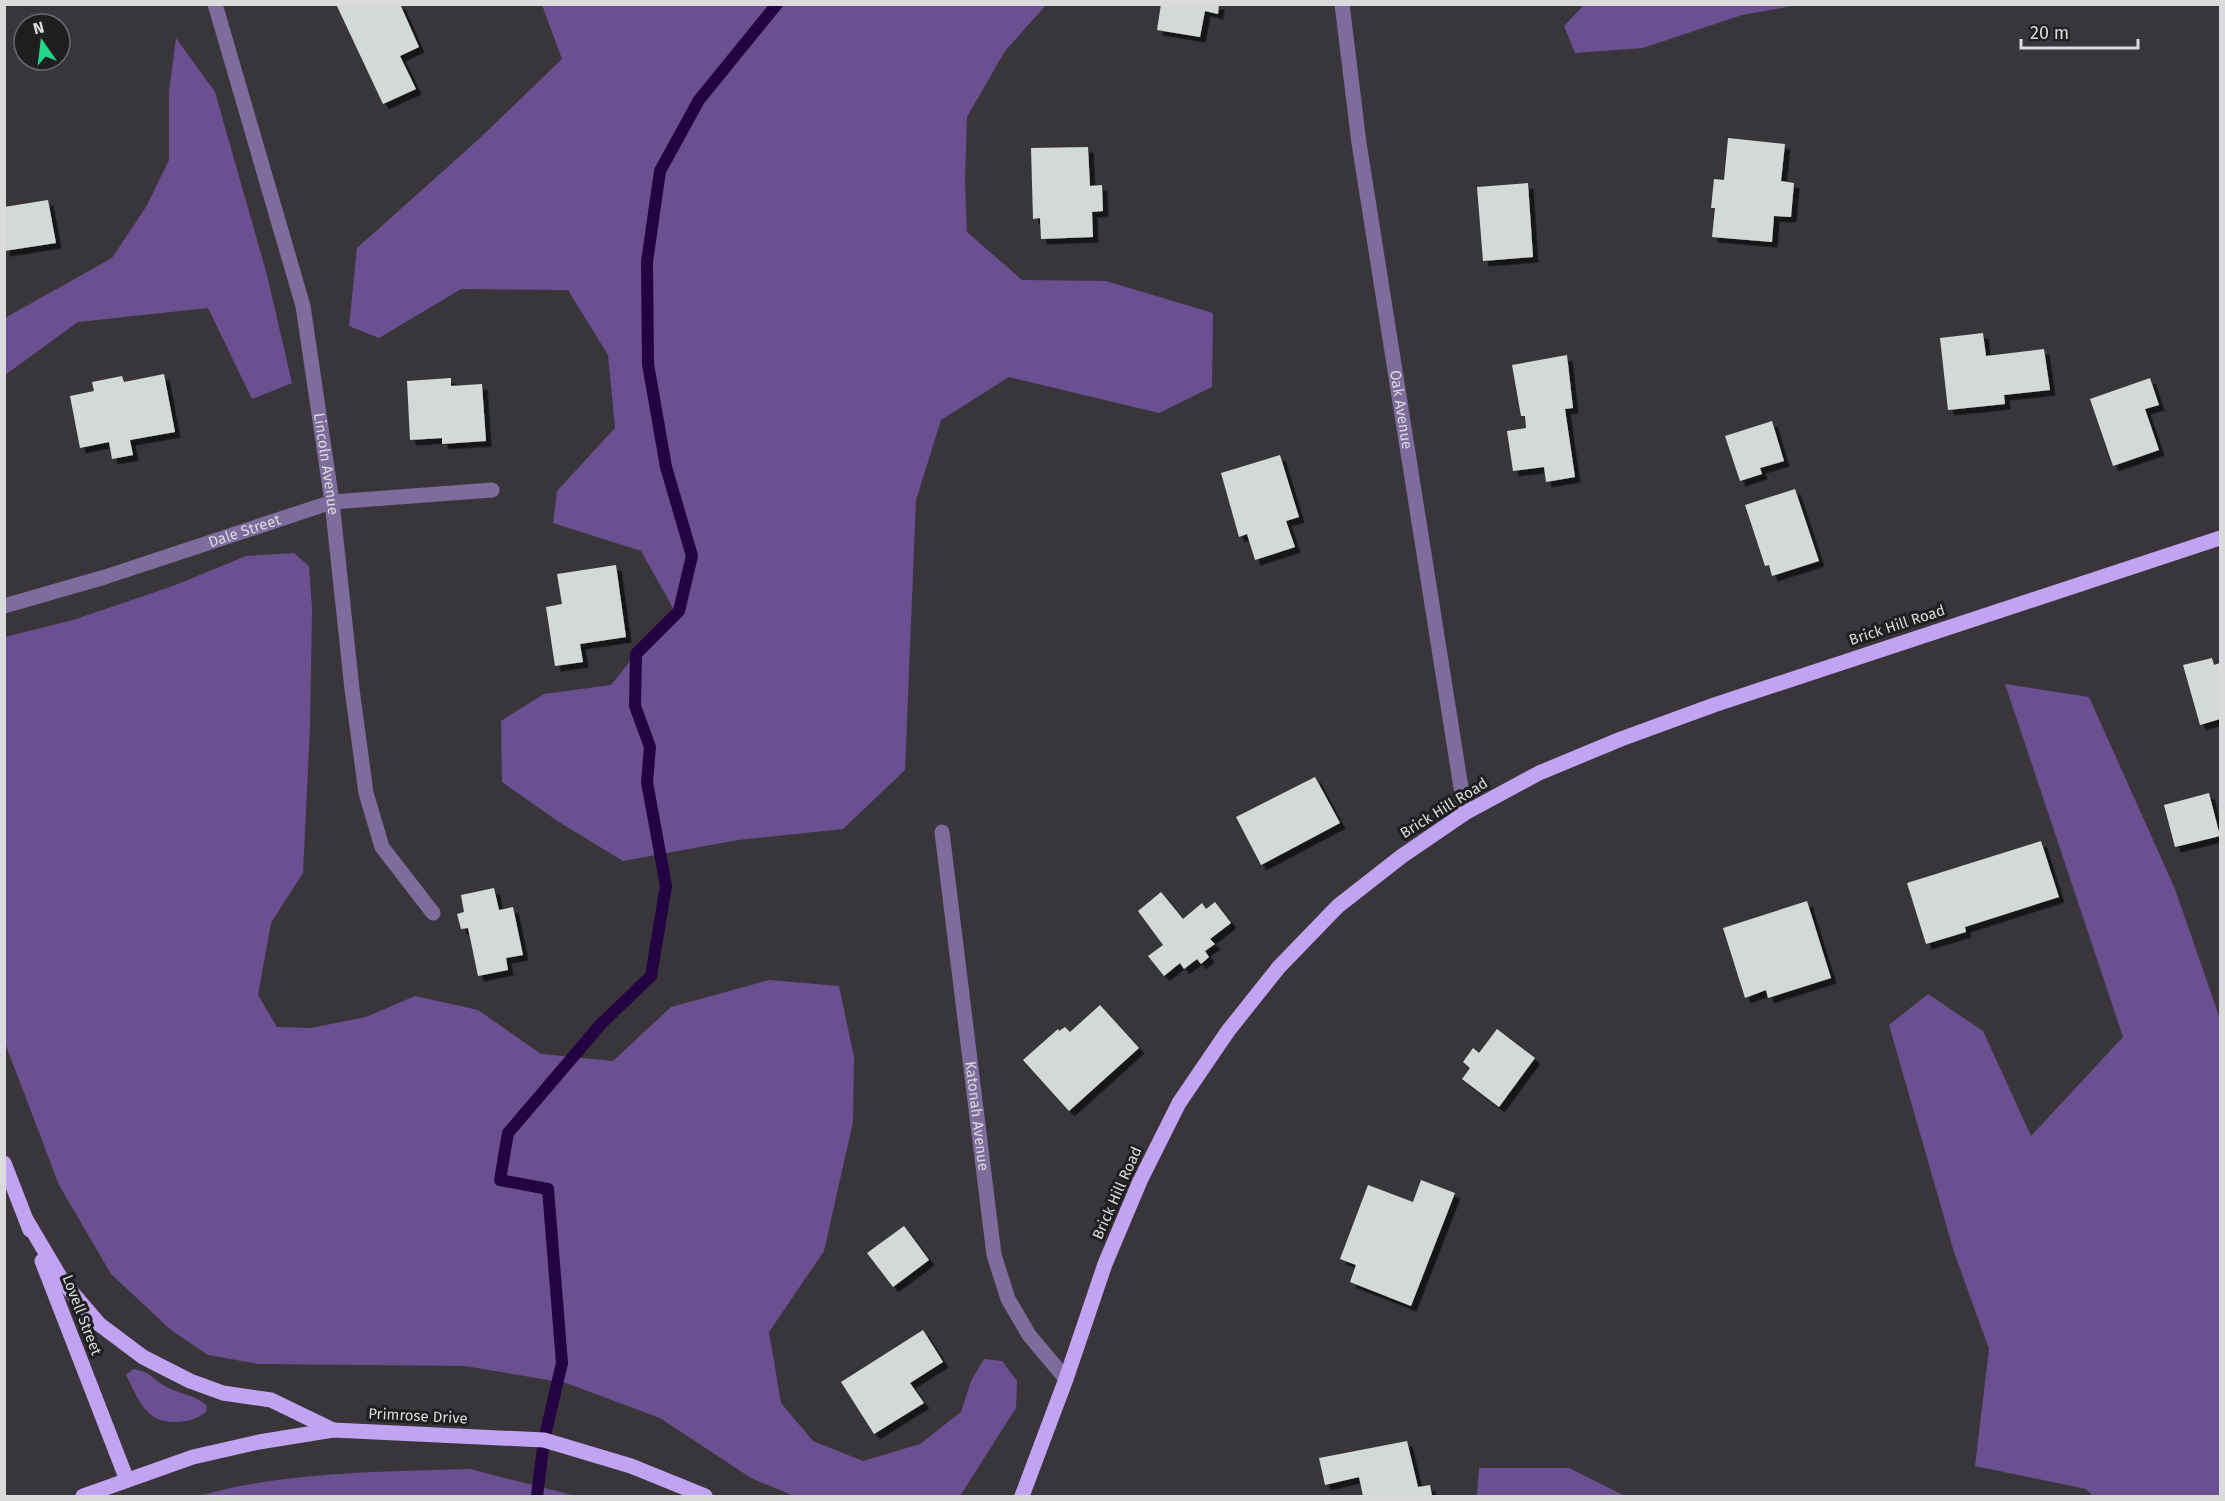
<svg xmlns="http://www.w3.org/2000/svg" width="2225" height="1501" font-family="'Fira Sans',sans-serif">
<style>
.green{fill:#6b5091}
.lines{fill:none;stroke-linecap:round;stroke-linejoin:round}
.stream{stroke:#240342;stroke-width:12}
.building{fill:#d3dad5;filter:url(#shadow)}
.minor{stroke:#7e6c9c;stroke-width:15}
.major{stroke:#c1a3f1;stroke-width:15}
.labels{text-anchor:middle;stroke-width:6;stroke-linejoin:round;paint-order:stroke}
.street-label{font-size:15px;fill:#dbdadd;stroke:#1f1e20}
</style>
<defs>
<filter id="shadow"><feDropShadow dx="5.5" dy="5.5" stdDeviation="0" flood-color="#0009"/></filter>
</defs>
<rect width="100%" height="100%" fill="#38363b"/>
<g class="green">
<path d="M542 5H1046L1005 51 967 117 965 181 967 232 1022 280 1106 281 1213 313 1212 387 1159 413 1009 377 941 420 916 500 905 770 843 829 738 840 623 861 559 822 502 782 501 721 544 694 611 685 673 608 641 551 553 523 557 491 615 428 608 355 568 290 461 289 379 338 349 326 357 248 480 138 562 59Z"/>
<path d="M1584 5V4L1798 5 1742 15 1643 48 1575 53 1564 26Z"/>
<path d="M176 38 215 92 267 275 292 383 252 399 208 308 78 322 5 375V318L112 258 146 207 169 160V92Z"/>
<path d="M294 553 309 566 312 609 310 727 303 873 271 923 258 995 277 1027 311 1028 366 1017 415 996 478 1010 541 1054 613 1061 671 1007 769 980 839 986 854 1057 853 1122 824 1251 769 1332 781 1403 813 1441 863 1461 920 1444 961 1412 971 1381 984 1359 1002 1361 1017 1381 1016 1408 960 1496H794L751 1478 660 1418 566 1383 465 1366 259 1364 208 1355 171 1330 111 1274 59 1185 5 1043V637L73 620 173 586 246 556Z"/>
<path d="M2005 684 2089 697 2175 889 2220 1019V1496H2093L2086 1489 1975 1466 1989 1349 1954 1252 1889 1025 1928 994 1983 1031 2031 1136 2123 1037Z"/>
<path d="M133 1369C151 1372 149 1376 163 1385 177 1394 195 1394 207 1406L206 1412C195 1420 187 1422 174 1422 145 1422 138 1398 126 1375Z"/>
<path d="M1479 1468H1569L1625 1496H1477Z"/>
<path d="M470 1469 576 1496H199C287 1471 379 1472 470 1469Z"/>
</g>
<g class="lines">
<path class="stream" d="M537 1496 544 1440 562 1363 548 1189 500 1180 508 1133 601 1024 651 976 666 886 647 782 650 747 635 706 636 654 679 611 692 556 666 467 648 364 647 262 660 171 699 100 777 4"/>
</g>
<g class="building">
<path d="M336 4H400L419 47 400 56 416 89 383 104Z"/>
<path d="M1161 4H1219L1218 14 1205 11 1200 37 1157 30Z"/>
<path d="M1728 138 1785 144 1781 181 1794 183 1791 217 1774 216 1772 242 1712 237 1715 208H1711L1714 179 1724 180Z"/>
<path d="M1088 147 1090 186 1102 185 1103 211 1092 212 1093 237 1041 239 1040 218 1033 219 1031 148Z"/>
<path d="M1528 183 1533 257 1483 261 1477 187Z"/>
<path d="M48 200 56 243 4 251V207Z"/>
<path d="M1983 333 1986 356 2044 349 2050 390 2004 395 2005 404 1948 410 1940 338Z"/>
<path d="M1567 355 1573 408 1565 409 1575 477 1546 482 1544 467 1513 471 1507 431 1526 428 1525 416H1521L1512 365Z"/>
<path d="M164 374 175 432 130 440 133 455 112 459 109 442 80 448 70 396 94 391 92 382 122 376 124 382Z"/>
<path d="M451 378V386L482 384 486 441 442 444V438L410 440 407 381Z"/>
<path d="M2150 378 2159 405 2145 409 2159 450 2113 466 2090 399Z"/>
<path d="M1772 421 1784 461 1760 468 1762 474 1740 481 1725 436Z"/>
<path d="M1280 455 1299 517 1286 521 1295 547 1255 560 1247 534 1239 537 1221 473Z"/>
<path d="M1795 489 1819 561 1772 576 1769 565 1765 566 1745 505Z"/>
<path d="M616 565 626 637 580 644 583 662 555 666 546 607 562 604 557 574Z"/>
<path d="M2212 658 2214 665 2220 663V719L2200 725 2183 665Z"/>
<path d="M1315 777 1340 823 1261 865 1236 817Z"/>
<path d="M2209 793 2220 836 2175 847 2164 805Z"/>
<path d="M2041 841 2059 897 1965 927 1966 932 1926 944 1907 883Z"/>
<path d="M494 888 499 910 513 907 523 955 506 958 508 970 478 976 468 928 461 929 457 914 464 912 461 895Z"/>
<path d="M1161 892 1183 919 1202 903 1206 909 1215 902 1231 923 1210 939 1215 944 1205 951 1209 957 1201 964 1197 959 1184 969 1180 963 1164 976 1148 956 1163 945 1138 911Z"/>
<path d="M1807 901 1831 978 1768 998 1766 990 1745 998 1723 928Z"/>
<path d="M1100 1005 1139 1048 1069 1111 1023 1060 1058 1029 1059 1031 1065 1027 1070 1032Z"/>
<path d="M1497 1029 1535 1058 1499 1107 1462 1079 1470 1068 1463 1062 1473 1048 1479 1053Z"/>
<path d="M1421 1180 1455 1193 1411 1306 1350 1282 1356 1265 1340 1259 1368 1185 1413 1202Z"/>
<path d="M904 1226 929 1260 893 1287 867 1253Z"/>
<path d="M923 1330 943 1362 910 1383 924 1403 874 1434 841 1382Z"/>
<path d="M1407 1441 1418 1487 1430 1485 1432 1496H1363L1359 1477 1325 1485 1319 1458Z"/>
</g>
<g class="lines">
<g class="minor">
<path id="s1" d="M215 4 303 306 332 502 352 689 366 793 382 847 433 913"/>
<path id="s2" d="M1342 4 1359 143 1465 813"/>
<path id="s3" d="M4 606 105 577 332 502 492 490"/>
<path id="s4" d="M942 832 994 1255 1008 1299 1029 1335 1066 1379"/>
</g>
<g class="major">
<path d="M4 1163 30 1230"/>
<path d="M27 1221 63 1282 99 1324 143 1357 190 1381 223 1393 271 1400 333 1430"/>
<path d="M42 1261 127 1480"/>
<path d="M83 1496 193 1457 259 1442 333 1430 544 1440 631 1466 705 1496"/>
<path d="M1022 1496 1066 1379 1105 1264 1140 1181 1179 1103 1228 1031 1279 967 1338 906 1402 856 1465 813 1539 773 1621 739 1714 705 2220 538"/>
</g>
</g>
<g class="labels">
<g class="street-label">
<text dy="5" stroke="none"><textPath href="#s2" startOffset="410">Oak Avenue</textPath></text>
<text dy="5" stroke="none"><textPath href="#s1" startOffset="474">Lincoln Avenue</textPath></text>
<text dy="5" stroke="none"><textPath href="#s3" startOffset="252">Dale Street</textPath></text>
<text transform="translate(1897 625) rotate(-18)" y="5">Brick Hill Road</text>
<text transform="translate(1444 808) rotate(-32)" y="5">Brick Hill Road</text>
<text dy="5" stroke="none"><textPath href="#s4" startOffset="286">Katonah Avenue</textPath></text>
<text transform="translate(1117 1193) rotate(-66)" y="5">Brick Hill Road</text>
<text transform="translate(82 1315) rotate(69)" y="5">Lovell Street</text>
<text transform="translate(418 1416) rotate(3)" y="5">Primrose Drive</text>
</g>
</g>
<rect width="2225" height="1501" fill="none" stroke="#dbdadd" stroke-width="12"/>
<g transform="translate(42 42) rotate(346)"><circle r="28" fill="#1f1e20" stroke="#6a696c" stroke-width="1.5"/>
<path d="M0-4.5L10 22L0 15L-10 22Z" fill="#22d887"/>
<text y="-9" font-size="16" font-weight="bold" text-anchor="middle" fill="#dbdadd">N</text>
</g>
<path d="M2021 39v9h117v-9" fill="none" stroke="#dbdadd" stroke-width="3"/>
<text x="2030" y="39" font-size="18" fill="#dbdadd" stroke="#1f1e20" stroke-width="4.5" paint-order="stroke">20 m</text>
</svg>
